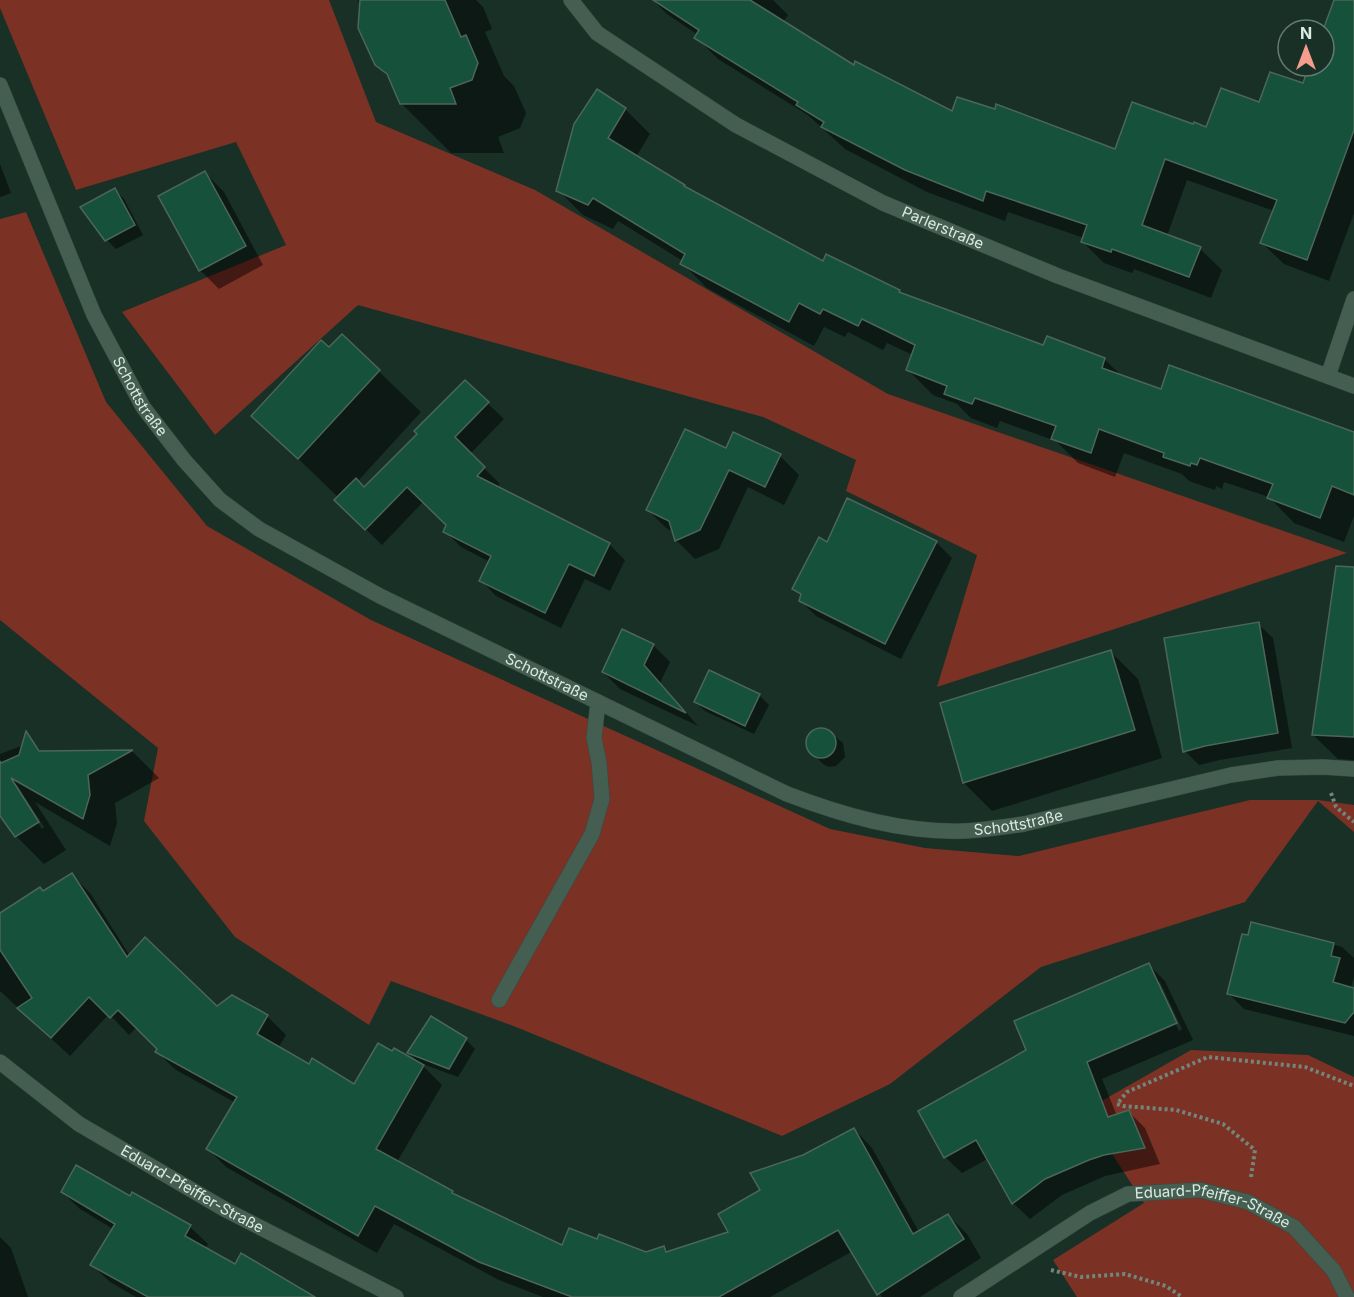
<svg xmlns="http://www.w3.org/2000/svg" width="1354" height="1297" font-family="Inter,sans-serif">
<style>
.green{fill:#7c3125}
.shadow{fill:#0007;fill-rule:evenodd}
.building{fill:#16513b;stroke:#4c665a;stroke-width:1.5}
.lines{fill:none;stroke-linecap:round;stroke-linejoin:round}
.lane-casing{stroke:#364a42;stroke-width:16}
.street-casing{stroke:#364a42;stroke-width:16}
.path{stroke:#72867c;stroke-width:4;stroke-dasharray:3 3;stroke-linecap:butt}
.lane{stroke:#455e52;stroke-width:15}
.street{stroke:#455e52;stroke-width:15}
.labels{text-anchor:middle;stroke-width:5;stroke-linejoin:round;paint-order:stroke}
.street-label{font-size:15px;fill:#dbeae2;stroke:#183026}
</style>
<rect width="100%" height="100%" fill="#183026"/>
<g class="green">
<path d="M0 0H329L376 122 535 190 888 394 1347 553 937 687 977 555 846 491 856 460 763 417 358 305 215 435 122 312 286 245 236 142 76 190 0 8Z"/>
<path d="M26 212 106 402 207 526 371 620 830 829 925 848 1019 856 1250 800H1318L1354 805V832L1318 801 1245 902 1041 967 890 1084 782 1136 516 1027 391 981 369 1025 235 937 144 821 158 748 0 620V219Z"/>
<path d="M1191 1050 1308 1055 1354 1077V1297H1077L1053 1260 1144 1203 1084 1111Z"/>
</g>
<g class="shadow">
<path d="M358 0H476L483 7 492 29 485 32 504 76 514 86 526 113 520 128 498 137 504 153H451L401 103 390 78 376 64Z"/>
<path d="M653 0H773L788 15 783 22 854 67 953 113 1116 151 1194 126 1207 129 1260 104 1319 91 1337 42 1335 0H1354V213L1329 281 1284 264 1262 243 1274 211 1187 180 1167 236 1200 249 1222 270 1211 298 1134 269 1132 273 1104 263 1082 241 1084 238 1008 212 1005 221 927 192 845 149 808 115 718 59 696 37 698 35 667 14Z"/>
<path d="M597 91 625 109 650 134 636 157 684 186 690 191 823 263 899 292 902 295 1044 347 1104 359 1122 376 1162 390 1354 434V516L1344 542 1294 523 1269 497 1224 482 1222 489 1216 486 1215 490 1189 481 1182 474 1124 453 1115 477 1078 463 1056 441 1000 421 997 428 971 418 957 404 933 395 908 370 913 355 887 343 883 350 848 332 845 337 824 327 814 346 707 288 682 263 683 261 618 221 613 229 583 215 558 190Z"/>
<path d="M0 164 11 193 0 197Z"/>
<path d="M205 173 224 192 263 265 219 289 200 270Z"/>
<path d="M115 190 124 199 143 235 116 249 107 240Z"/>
<path d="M342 336 421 412 357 482 364 489 419 434 465 382 504 419 470 454 500 484 497 488 609 544 625 560 610 591 585 579 561 628 496 596 481 580 490 562 461 547 445 531 448 525 423 502 382 545 336 500 339 498 254 416 330 349Z"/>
<path d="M727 450 780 456 799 475 784 505 748 487 719 549 695 559 676 540 674 532 666 528 647 509Z"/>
<path d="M847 500 936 542 952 558 901 659 816 616 800 600 802 597 794 589 827 544Z"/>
<path d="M1354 599V760L1338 759 1313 735Z"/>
<path d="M1258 624 1273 638 1292 748 1220 760 1199 765 1185 751Z"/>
<path d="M653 645 670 662 660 683 698 726 620 689 603 672Z"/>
<path d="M1110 651 1138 679 1162 758 992 811 964 783 941 704Z"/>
<path d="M710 672 760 696 769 705 754 734 705 711 695 702Z"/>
<path d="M820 729 827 730 843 743 845 757 836 766 829 767 823 764 808 749 809 735Z"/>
<path d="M32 742 42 752 132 751 159 778 115 803 117 823 110 846 35 802 66 850 44 864 16 836 0 813V754ZM13 785H17L44 827 42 829Z"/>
<path d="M72 875 90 893 130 956 217 1008 267 1016 286 1035 278 1048 309 1066 355 1086 393 1053 419 1063 409 1053 431 1018 466 1040 475 1049 458 1077 420 1063 442 1085 397 1162 453 1192 457 1197 563 1247 598 1241 646 1253 664 1248 669 1253 731 1233 762 1191 803 1157 854 1129 872 1148 919 1232 948 1215 967 1234 981 1258 920 1297H882L853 1251 770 1297H543L499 1280 394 1224 377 1253 226 1167 208 1149 236 1103 176 1070 157 1052 159 1049 137 1027 129 1035 109 1014 70 1056 0 991V914L43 893Z"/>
<path d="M1252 923 1342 947 1354 958V976L1351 989H1354V1036L1244 1009 1228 993Z"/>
<path d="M1149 965 1165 981 1193 1040 1102 1079 1117 1116 1129 1112 1145 1128 1160 1164 1105 1176 1062 1195 1030 1219 1013 1203 989 1158 962 1173 945 1157 1028 1051ZM1156 982H1160L1182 1029 1179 1031Z"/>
<path d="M62 1192 130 1198 132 1194 190 1227 208 1244 205 1249 235 1266 312 1297H136L110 1282 92 1265 113 1229 80 1209Z"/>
<path d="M0 1237 11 1248 28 1297H0Z"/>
</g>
<g class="building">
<path d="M360 0H445L461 37 466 35 478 63 472 80 450 88 456 104H400L387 74 375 65 358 28Z"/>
<path d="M653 0H750L854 65 855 61 952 111 957 97 995 109 996 104 1115 149 1132 102 1193 124 1194 122 1206 127 1221 88 1259 102 1270 72 1303 83 1309 66H1324L1323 30 1334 0H1354V130L1307 260 1260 243 1277 200 1165 159 1142 225 1201 247 1189 277 1112 249 1111 252 1081 242 1087 225 986 191 983 201 905 170 821 127 824 122 796 105 798 102 694 38 699 30Z"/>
<path d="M597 89 626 108 608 138 685 185 684 186 823 261 826 254 900 290 899 292 1043 345 1047 336 1105 358 1102 368 1161 389 1169 365 1354 432V495L1332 486 1320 518 1267 498 1273 484 1200 458 1197 465 1191 463 1190 466 1163 457 1164 453 1099 429 1091 453 1051 439 1056 426 975 398 972 404 944 394 947 386 906 370 915 345 862 319 858 326 823 309 820 314 799 303 789 322 680 264 685 254 593 198 588 205 556 191 574 124Z"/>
<path d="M205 171 246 246 199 271 158 196Z"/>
<path d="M115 188 135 225 105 241 80 207Z"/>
<path d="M342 334 380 370 298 459 251 416 321 340 329 347Z"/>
<path d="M465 380 489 402 455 437 485 467 477 476 610 543 594 576 569 564 545 613 479 581 491 556 443 532 446 525 407 487 365 530 334 500 356 478 364 487 417 434 414 431Z"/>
<path d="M685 429 726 448 733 432 781 454 765 487 729 470 700 530 675 541 669 521 646 510Z"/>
<path d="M847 498 937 541 885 644 799 601 801 594 792 589 819 537 827 542Z"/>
<path d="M1336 566 1354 567V737L1312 735Z"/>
<path d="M1259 622 1278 733 1205 746 1183 752 1164 638Z"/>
<path d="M622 629 654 644 644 665 686 713 602 672Z"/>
<path d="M1111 650 1135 730 963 783 940 703Z"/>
<path d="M709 670 760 694 745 726 694 702Z"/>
<circle cx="821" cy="743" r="15"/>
<path d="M26 731 39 751 133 750 88 775 90 795 83 819 11 778 39 822 15 837 0 816V761L1 763 19 755Z"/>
<path d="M72 873 127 957 145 937 217 1006 232 995 268 1015 257 1034 309 1064 312 1058 354 1084 378 1043 392 1051 394 1048 424 1065 376 1149 453 1191 452 1193 562 1245 569 1228 597 1239 599 1234 646 1252 664 1246 666 1252 728 1232 718 1214 760 1190 750 1173 803 1155 854 1128 913 1234 948 1214 964 1239 877 1295 838 1230 719 1297H572L479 1262 375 1206 358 1236 206 1149 237 1097 155 1052 157 1049 118 1010 110 1018 89 997 51 1038 17 1008 32 998 0 950V913L40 887 43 891Z"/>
<path d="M1251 922 1334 943 1331 956 1340 958 1333 982 1354 988V1012L1345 1023 1227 994 1242 934 1248 935Z"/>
<path d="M1149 963 1177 1023 1087 1062 1108 1117 1129 1110 1145 1148 1104 1155 1089 1160 1045 1179 1012 1204 976 1140 944 1158 918 1111 1026 1050 1014 1021Z"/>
<path d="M431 1016 467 1038 449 1069 407 1053Z"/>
<path d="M76 1165 130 1196 132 1192 191 1225 185 1236 235 1264 241 1253 315 1297H148L90 1265 115 1224 61 1192Z"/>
</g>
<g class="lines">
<defs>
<path id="lane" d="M499 1000 592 834 602 799 599 762 594 738 598 702"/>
<g id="street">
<path id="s1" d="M571 0 597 33 736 125 883 203 1058 276 1354 386"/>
<path id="s2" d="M0 85 94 315 143 407 184 460 220 500 259 529 380 596 787 794C842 815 903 833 964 831 984 830 1004 827 1024 824L1231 775 1278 768 1323 767 1354 769"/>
<path d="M1328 376 1354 299"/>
<path id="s3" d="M0 1062 79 1124 226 1210 396 1297"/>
<path id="s4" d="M961 1297 1090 1213 1128 1194 1200 1190 1248 1202 1294 1227 1334 1271 1347 1297"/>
</g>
</defs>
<use href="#lane" class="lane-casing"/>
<use href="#street" class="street-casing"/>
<g class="path">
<path d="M1331 793 1336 807 1354 822"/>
<path d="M1251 1177 1255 1150 1223 1124 1176 1110 1123 1106 1117 1104 1127 1092 1208 1057 1305 1067 1354 1086"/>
<path d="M1051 1270 1081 1277 1125 1274 1166 1286 1182 1297"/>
</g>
<use href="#lane" class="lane"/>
<use href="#street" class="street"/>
</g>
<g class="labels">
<g class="street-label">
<text dy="5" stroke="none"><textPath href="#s1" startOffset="440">Parlerstraße</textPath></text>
<text dy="5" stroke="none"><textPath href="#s2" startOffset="342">Schottstraße</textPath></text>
<text dy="5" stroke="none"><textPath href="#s2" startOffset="846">Schottstraße</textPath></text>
<text dy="5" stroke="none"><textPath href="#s2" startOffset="1350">Schottstraße</textPath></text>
<text dy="5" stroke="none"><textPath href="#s3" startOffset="231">Eduard-Pfeiffer-Straße</textPath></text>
<text dy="5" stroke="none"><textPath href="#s4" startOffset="284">Eduard-Pfeiffer-Straße</textPath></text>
</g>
</g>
<g transform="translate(1306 48)"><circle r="28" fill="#183026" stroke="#667a71" stroke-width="1.5"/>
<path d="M0-4.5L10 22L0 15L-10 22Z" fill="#f49d8c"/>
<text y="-9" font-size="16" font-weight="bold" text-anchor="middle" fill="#dbeae2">N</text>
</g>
</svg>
